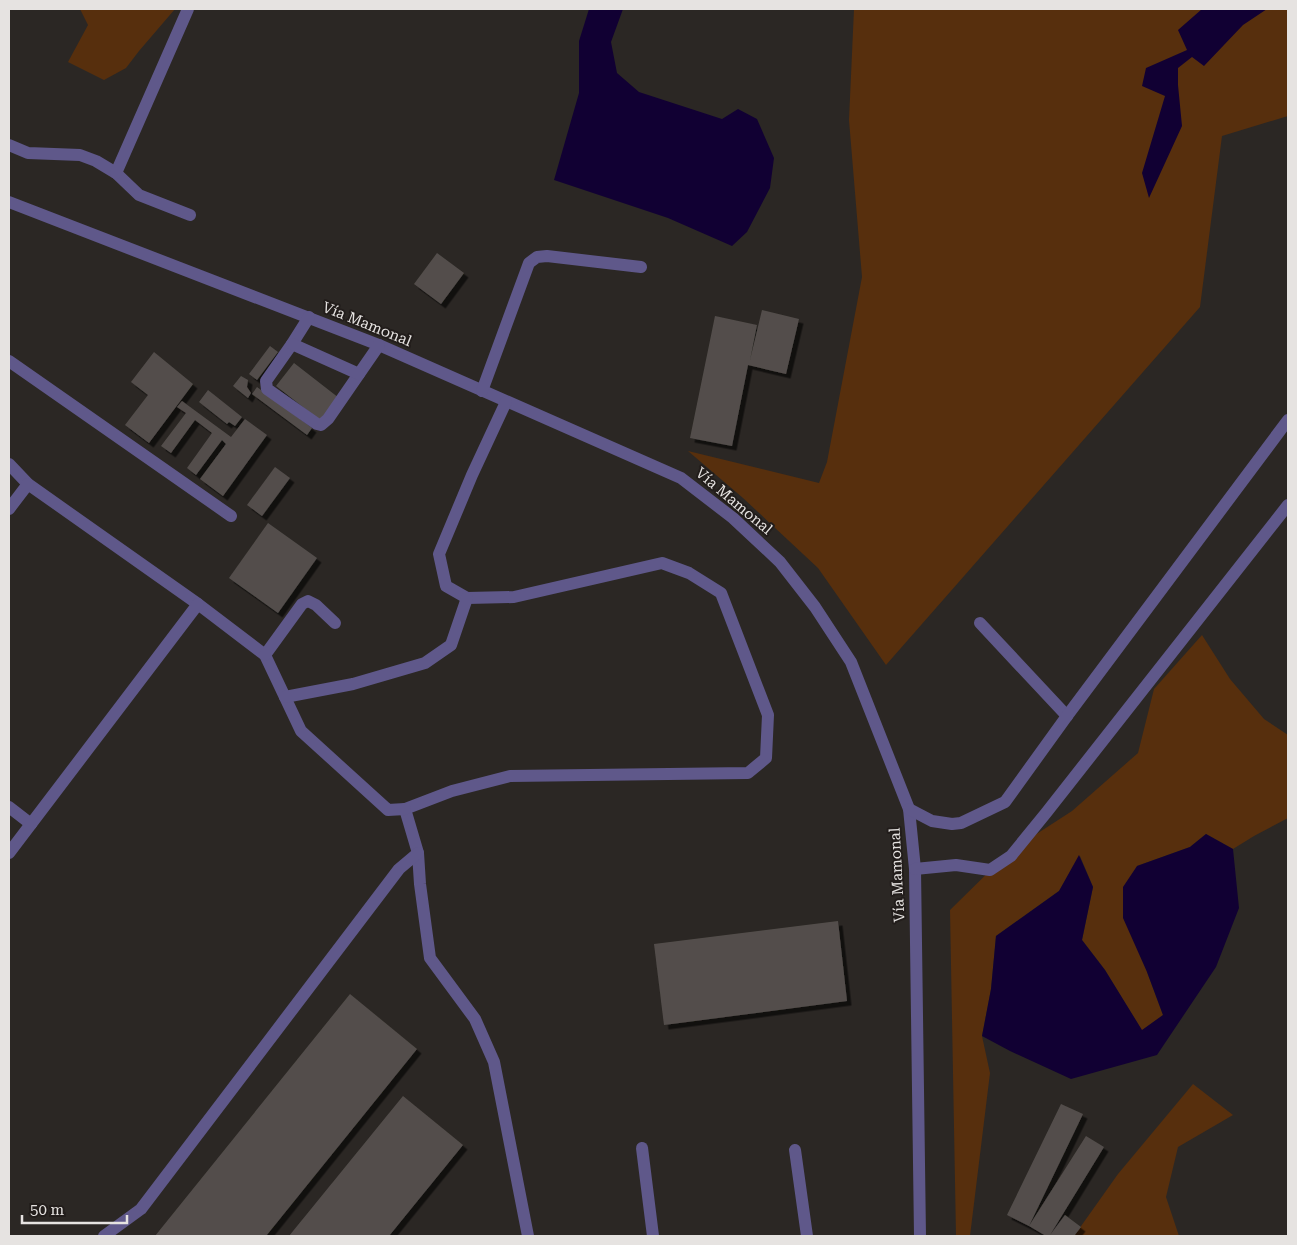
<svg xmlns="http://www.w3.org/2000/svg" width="1297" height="1245" font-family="'Roboto Serif',serif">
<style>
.green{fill:#572f0d}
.water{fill:#103}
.building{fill:#534e4b;filter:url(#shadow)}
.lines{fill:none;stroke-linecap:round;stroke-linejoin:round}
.minor{stroke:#5f588a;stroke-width:12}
.labels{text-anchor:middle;stroke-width:4;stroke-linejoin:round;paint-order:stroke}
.street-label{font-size:15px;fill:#e6e3e1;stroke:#221d1b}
</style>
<defs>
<filter id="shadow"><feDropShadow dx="4.5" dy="4.5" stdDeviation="0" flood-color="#0009"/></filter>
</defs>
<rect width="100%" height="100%" fill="#2b2724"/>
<g class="green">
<path d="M80 9H175L139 51 126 68 104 80 68 62 88 25Z"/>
<path d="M854 9H1288V116L1222 136 1200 307 886 665 818 568 743 498 688 451 819 483 827 462 862 277 849 120Z"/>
<path d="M1202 635 1230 679 1264 719 1288 735V818L1254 836 1233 849 1206 834 1190 847 1137 866 1147 972 1163 1015 1142 1031 1105 970 1082 940 1093 887 1080 856 1059 891 996 936 991 989 982 1036 990 1073 970 1236H956L950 910 1010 851 1072 811 1138 753 1154 689Z"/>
<path d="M1193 1084 1233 1115 1178 1147 1166 1197 1179 1236H1074L1118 1174Z"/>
</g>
<g class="water">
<path d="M589 9H623L611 42 617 73 639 92 722 119 738 109 757 119 774 158 770 188 747 232 732 246 668 218 554 180 579 93V41Z"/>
<path d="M1202 9H1267L1243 25 1204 66 1192 57 1178 68V85L1182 126 1149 198 1142 173 1165 96 1142 86 1146 68 1187 50 1178 30Z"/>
<path d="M1206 834 1233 849 1239 908 1216 967 1157 1055 1071 1079 1010 1051 982 1036 991 989 996 936 1059 891 1079 855 1093 887 1082 940 1105 970 1142 1030 1163 1015 1147 972 1123 918V887L1137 866 1190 847Z"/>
</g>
<g class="building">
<path d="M437 253 464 273 441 304 414 284Z"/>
<path d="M762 310 799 319 786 374 748 365 732 446 690 438 715 316 757 325 750 360Z"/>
<path d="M270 346 278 352 257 380 249 374Z"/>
<path d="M154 352 193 384 149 443 125 425 148 395 131 382Z"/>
<path d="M294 363 339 398 321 421 276 386Z"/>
<path d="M241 376 248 380 247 387 251 393 248 398 233 386Z"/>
<path d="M257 387 312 428 307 435 252 394Z"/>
<path d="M208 390 242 417 235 426 229 422 227 424 199 402Z"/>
<path d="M182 401 231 437 245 419 267 435 223 496 200 479 226 444 222 440 196 475 187 468 212 433 195 420 171 453 161 446 186 413 177 407Z"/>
<path d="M275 467 290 478 262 516 247 505Z"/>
<path d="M268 523 317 558 278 613 229 578Z"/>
<path d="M838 921 847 1001 664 1025 654 944Z"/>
<path d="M350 994 417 1049 266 1236H155Z"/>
<path d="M403 1096 463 1145 389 1236H289Z"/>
<path d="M1061 1104 1083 1114 1029 1226 1086 1136 1104 1147 1050 1235 1065 1215 1081 1227 1074 1236H1046L1029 1226 1007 1215Z"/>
</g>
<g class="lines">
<g class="minor">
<path d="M9 145 28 153 80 155 96 161 116 173 139 195 190 215"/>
<path d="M116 173 188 9"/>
<path d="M9 202 379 345 681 478 733 518 780 562 815 607 851 662 909 809 915 869 920 1236"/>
<path d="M309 317 292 344 266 381 267 389 317 424 321 425 328 419 359 374"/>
<path d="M292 344 359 374 379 345"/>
<path d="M9 361 231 516"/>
<path d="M482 391 529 263 537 257 547 256 641 267"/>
<path d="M506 402 472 475 439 554 446 586 467 598 514 597 662 563 689 573 721 593 768 715 766 758 748 773 510 776 452 791 405 809 418 853 420 884 430 958 475 1019 494 1062 528 1236"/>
<path d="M9 464 28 484 198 604 265 655 301 731 388 810 405 809"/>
<path d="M9 509 28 484"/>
<path d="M980 623 1067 716"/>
<path d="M265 655 302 604 308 601 316 605 335 623"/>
<path d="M285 697 353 684 425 663 451 645 467 598"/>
<path d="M9 807 31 824"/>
<path d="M909 809 932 821 952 824 961 823 1005 802 1067 716 1288 420"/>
<path d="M9 853 198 604"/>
<path d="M915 869 956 865 990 870 1011 856 1046 813 1288 505"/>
<path d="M642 1148 653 1236"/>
<path d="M795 1150 807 1236"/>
<path d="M104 1236 141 1209 399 869 418 853"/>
</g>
</g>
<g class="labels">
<g class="street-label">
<text transform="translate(367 324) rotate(22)" y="5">Vía Mamonal</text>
<text transform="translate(734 501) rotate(40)" y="5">Vía Mamonal</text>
<text transform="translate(897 875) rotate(-93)" y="5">Vía Mamonal</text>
</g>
</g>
<rect width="1297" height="1245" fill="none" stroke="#e6e3e1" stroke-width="20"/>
<path d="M22 1215v8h105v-8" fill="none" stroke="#e6e3e1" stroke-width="2.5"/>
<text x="30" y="1215" font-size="15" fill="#e6e3e1" stroke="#221d1b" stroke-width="4" paint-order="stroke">50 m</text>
</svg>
